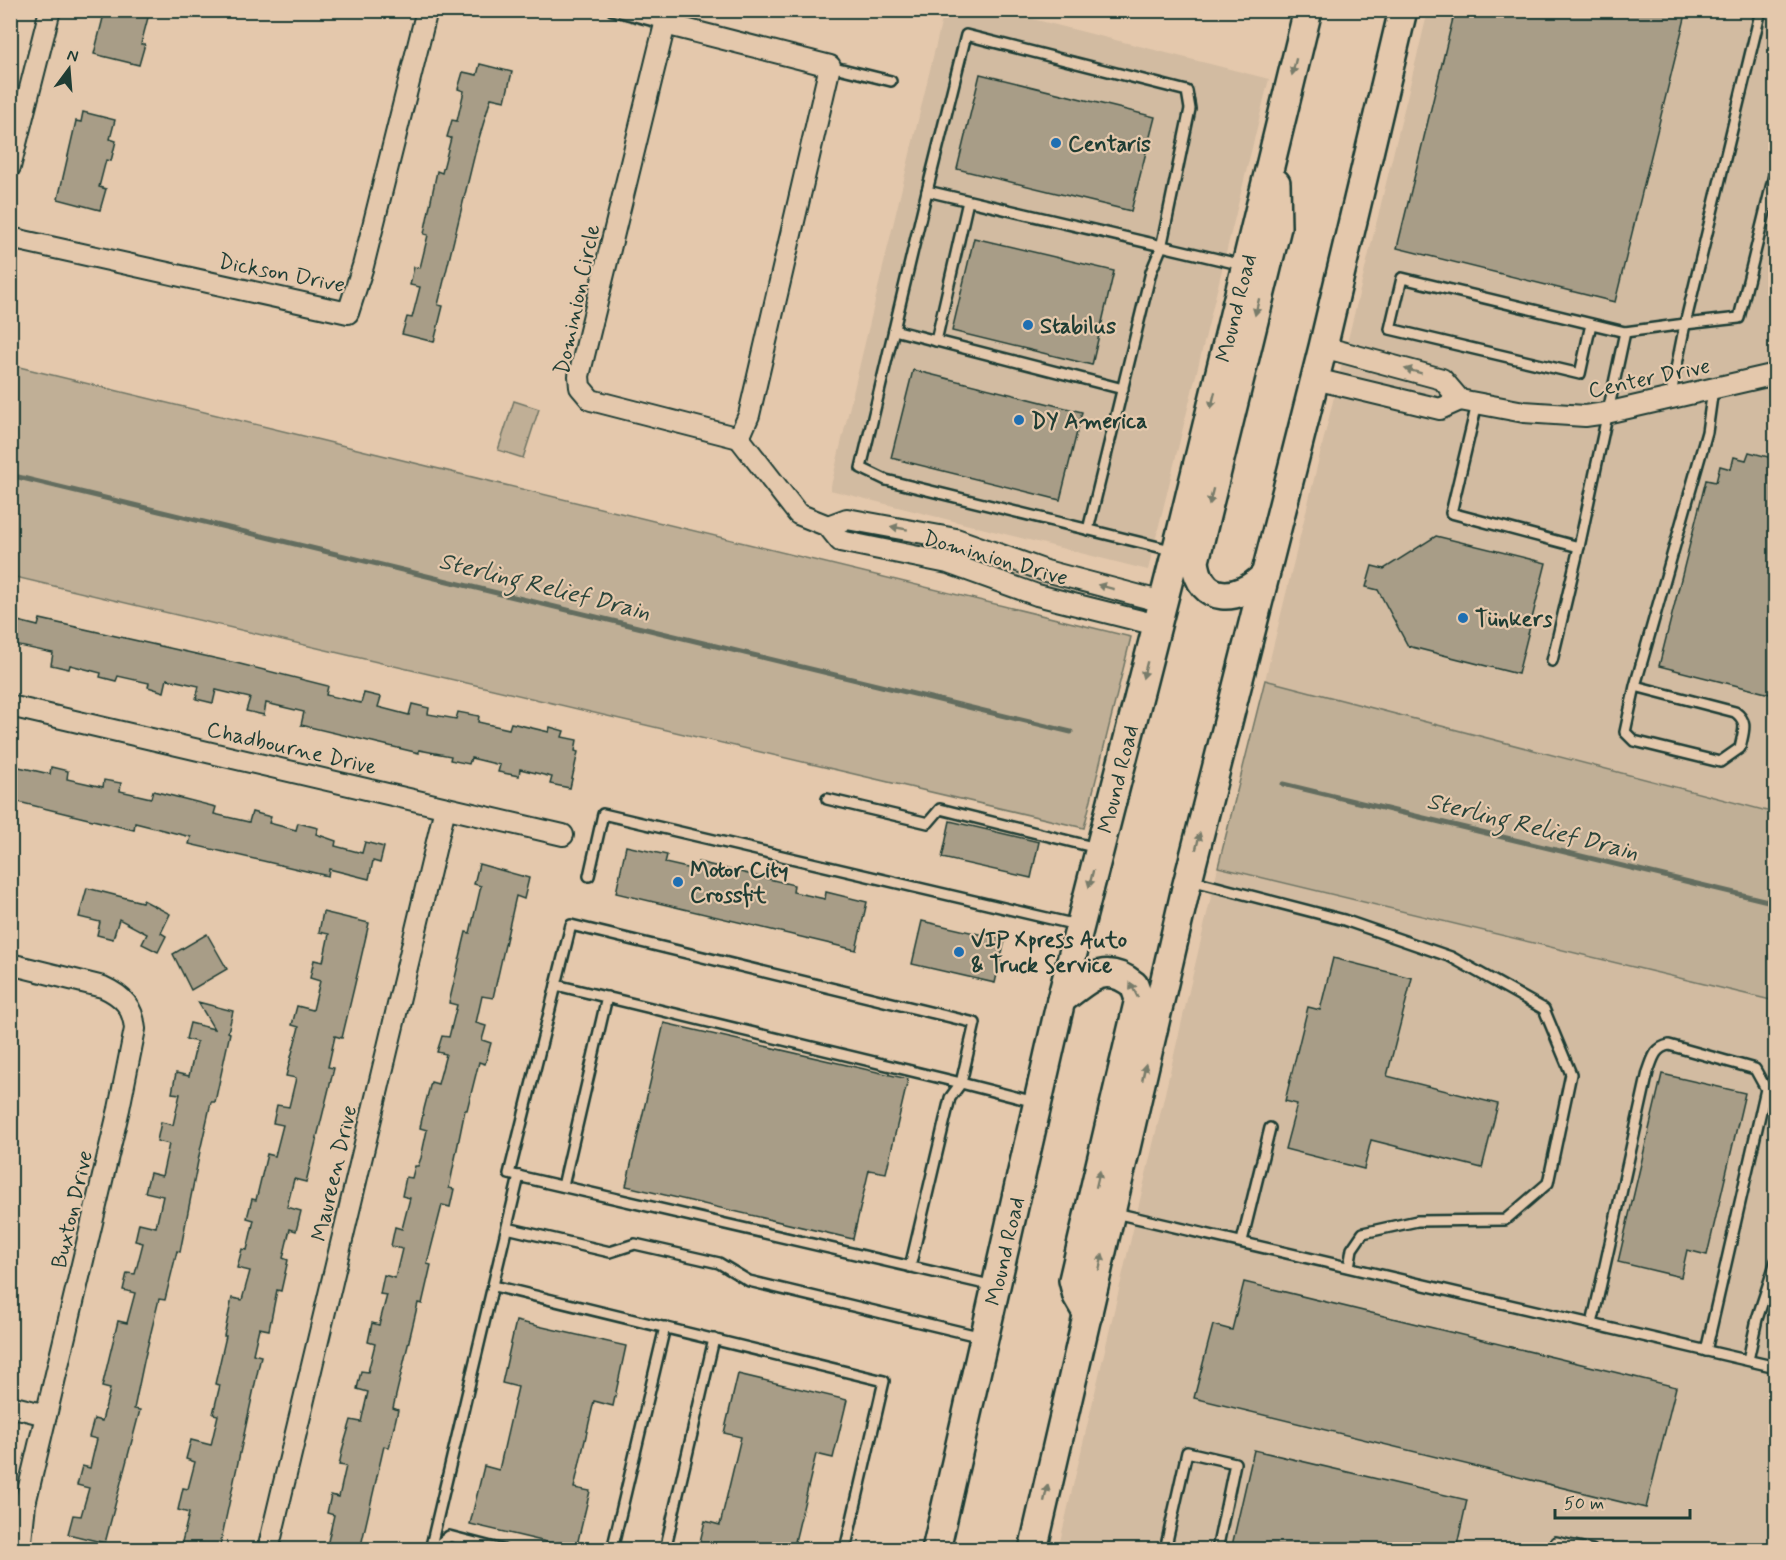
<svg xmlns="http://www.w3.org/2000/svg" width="1786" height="1560" font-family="Mynerve,sans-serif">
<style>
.built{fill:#d2bba1}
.green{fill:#c0af96;stroke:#707665;stroke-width:1.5}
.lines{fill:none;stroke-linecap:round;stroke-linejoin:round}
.stream{stroke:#636d5e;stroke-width:5}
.building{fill:#a89d87;stroke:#1f3d34;stroke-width:1.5}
.lane-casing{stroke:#1f3d34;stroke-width:14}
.street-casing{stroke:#1f3d34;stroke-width:24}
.secondary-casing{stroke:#1f3d34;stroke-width:32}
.lane{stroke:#e4c8ac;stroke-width:9}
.street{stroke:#e4c8ac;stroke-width:20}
.secondary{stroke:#e4c8ac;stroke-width:27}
.oneway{fill:#787c6a}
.poi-dot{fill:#1f6fb2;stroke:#e4c8ac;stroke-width:2}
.labels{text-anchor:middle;stroke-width:4.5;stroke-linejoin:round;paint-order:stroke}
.poi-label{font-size:22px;font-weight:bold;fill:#1f3d34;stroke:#e4c8ac;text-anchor:start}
.street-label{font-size:22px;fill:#1f3d34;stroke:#e4c8ac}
.water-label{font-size:24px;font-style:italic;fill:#2a453b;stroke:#e4c8ac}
</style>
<rect width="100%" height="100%" fill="#e4c8ac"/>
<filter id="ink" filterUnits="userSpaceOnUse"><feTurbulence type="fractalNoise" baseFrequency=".0167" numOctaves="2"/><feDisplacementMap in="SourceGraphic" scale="12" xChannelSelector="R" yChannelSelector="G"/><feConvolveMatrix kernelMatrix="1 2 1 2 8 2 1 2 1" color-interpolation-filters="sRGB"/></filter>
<g filter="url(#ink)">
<g class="built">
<path d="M944 11H1001L1269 79 1148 570 830 490Z"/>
<path d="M1428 11H1775V813L1265 680Z"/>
<path d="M1218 867 1775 1001V1549L1058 1550Z"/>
</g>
<g class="green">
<path d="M11 365 1131 637 1084 828 11 576Z"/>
<path d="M514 401 539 409 523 458 498 450Z"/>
<path d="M1265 680 1775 813V1001L1218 867Z"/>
</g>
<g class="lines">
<g class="stream">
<path d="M10 475 1071 732"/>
<path d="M1283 784 1776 903"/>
</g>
</g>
<g class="building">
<path d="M105 10H150L141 44H145L139 65 94 54Z"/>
<path d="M1455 10H1687L1615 302 1397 248Z"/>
<path d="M480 64 512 72 505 101 491 98 477 145 438 305 443 306 434 342 402 334 407 317 412 318 420 287 410 285 414 267 420 268 428 235 424 234 437 171 442 173 451 138 447 137 452 120 457 121 464 91 458 89 463 72 477 75Z"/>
<path d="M980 74 1155 117 1131 211 957 169Z"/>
<path d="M83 112 115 120 110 139 116 141 111 161 106 160 99 187 106 189 100 210 58 199 76 121 81 122Z"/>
<path d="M974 238 1114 271 1092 365 952 331Z"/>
<path d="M913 370 1082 412 1060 500 891 458Z"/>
<path d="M1749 452 1776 459V672L1770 694 1659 666 1706 480 1716 482 1720 466 1731 469 1734 457 1746 460Z"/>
<path d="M1436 536 1546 563 1518 674 1408 646 1378 590 1366 587 1372 566 1384 569Z"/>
<path d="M10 619 38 626 40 619 236 663 328 686 326 695 361 703 364 693 381 697 378 707 409 715 412 704 429 708 428 714 456 719 458 712 479 716 478 722 509 729 511 723 549 732 550 727 564 731 562 737 577 740 575 751 578 752 570 788 550 784 552 777 520 769 519 776 498 772 500 765 471 758 469 764 450 760 451 756 419 750V753L301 725 304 712 266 703 264 715 246 711 250 698 216 690 213 703 196 699 199 686 167 679 164 692 148 687 149 683 118 676 116 681 100 677 101 673 70 665 69 669 51 665 53 653 10 644Z"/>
<path d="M10 765 50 774 51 767 68 771 67 779 103 787 104 780 121 783 120 791 151 798 153 791 216 807 214 814 249 822 252 812 271 817 269 823 296 830 298 823 318 828 316 834 336 841 335 846 362 853 365 842 384 847 380 863 373 861 369 879 329 869 328 876 189 844 191 837 135 823 134 830 10 800Z"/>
<path d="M950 821 1039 842 1031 878 942 858Z"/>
<path d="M626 846 667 855 665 863 696 870 698 862 794 885 793 892 825 899 826 892 867 902 856 950 616 893Z"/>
<path d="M479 864 529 878 524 899 516 896 493 998 482 996 476 1023 486 1026 482 1040 491 1043 485 1064 479 1062 467 1110H465L449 1188 454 1189 450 1207 442 1205 427 1264 431 1265 422 1304 418 1303 393 1408 398 1410 389 1448 384 1446 360 1550H326L334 1515 327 1513 331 1495 339 1497 346 1466 339 1465 343 1447 351 1420 361 1422 368 1392 357 1389 361 1371 368 1372 375 1344 368 1342 372 1323 379 1325 387 1295 380 1294 384 1275 395 1278 402 1249 391 1246 395 1227 402 1229 410 1198 402 1196 406 1177 412 1178 415 1166H418L421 1158 427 1130 420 1128 424 1109 431 1082 438 1084 446 1054 437 1052 442 1036 449 1037 457 1005 449 1003 466 932 470 933 481 886 474 884Z"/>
<path d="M87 888 142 902 143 900 170 914 161 933 166 936 158 952 142 944 147 934 119 919 113 939 97 935 100 922 79 917Z"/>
<path d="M323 912 369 923 358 971 342 1038 335 1036 328 1067 334 1068 306 1182 294 1179 287 1207 301 1211 296 1231 290 1229 283 1258 288 1260 281 1291 277 1290 269 1330 259 1328 253 1354 261 1356 219 1550H180L189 1513 178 1510 183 1488 188 1489 195 1462 186 1459 191 1440 211 1445 218 1415 213 1414 220 1385 215 1384 226 1336H224L232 1298 242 1300 250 1271 237 1268 242 1249 247 1250 254 1220 247 1218 252 1199 256 1200 267 1154 275 1156 283 1125 273 1123 277 1105 289 1107 296 1078 286 1076 299 1027 292 1025 297 1006 313 1010 320 981 310 978 314 960 323 962 329 934 319 932Z"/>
<path d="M922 921 1005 940 995 983 912 964Z"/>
<path d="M207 934 227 969 191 990 173 954Z"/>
<path d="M1333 958 1412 978 1387 1076 1498 1104 1482 1168 1371 1140 1364 1169 1285 1149 1297 1104 1285 1101 1308 1007 1320 1010Z"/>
<path d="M198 1002 233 1011 228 1032 230 1033 215 1102H211L200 1151 180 1252 177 1251 165 1300 159 1299 144 1361 134 1409 140 1410 105 1543 68 1534 73 1515 81 1516 89 1488 77 1485 82 1466 90 1468 97 1439 89 1437 94 1419 102 1421 110 1389 102 1387 118 1321 127 1323 135 1293 123 1290 127 1273 135 1274 143 1243 135 1241 139 1223 156 1227 163 1196 145 1192 150 1173 162 1176 169 1144 157 1141 161 1122 173 1125 180 1094 172 1093 176 1073 189 1076 197 1042 186 1039 190 1023 214 1029Z"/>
<path d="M664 1023 908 1079 886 1173 869 1170 853 1239 626 1186Z"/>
<path d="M1662 1074 1745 1093 1707 1255 1687 1250 1681 1277 1618 1262Z"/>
<path d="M1244 1282 1676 1387 1646 1508 1194 1398 1213 1325 1232 1330Z"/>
<path d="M516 1321 626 1346 613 1406 594 1401 574 1488 590 1491 576 1549 470 1524 484 1466 499 1470 518 1387 502 1383Z"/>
<path d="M738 1374 847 1400 833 1458 816 1454 793 1550H698L705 1521 720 1525 741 1437 724 1433Z"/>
<path d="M1254 1450 1467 1500 1456 1550H1231Z"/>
</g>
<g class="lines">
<defs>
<g id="lane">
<path d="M612 10 665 24"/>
<path d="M830 66 891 81"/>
<path d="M927 191 861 468 886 480 1175 551"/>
<path d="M1591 324 1580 374 1390 329 1402 278 1625 332 1685 324 1761 10"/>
<path d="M894 330 1123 389"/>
<path d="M936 341 968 201"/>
<path d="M1670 399 1685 324 1739 318 1776 167"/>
<path d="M1477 404 1451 513 1579 547 1625 332"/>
<path d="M1088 530 1151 272 1161 248 1190 109 1187 91 966 35 927 191 1243 265"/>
<path d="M1552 661 1579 547"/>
<path d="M1635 686 1625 732 1634 741 1720 762 1740 748C1743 732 1749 722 1735 712L1635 686 1707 432 1713 389"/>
<path d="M827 799 928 823 940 809 1097 848"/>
<path d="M589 876 603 814 1077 925"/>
<path d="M1190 880 1344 920 1451 957 1544 1009 1571 1074 1548 1183 1505 1220 1417 1221 1363 1233 1352 1249 1349 1267"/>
<path d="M556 985 961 1083 950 1098 910 1267"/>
<path d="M563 1186 607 997"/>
<path d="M1115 1213 1776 1367"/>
<path d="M507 1228 610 1252 635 1244 719 1263 749 1281 982 1337"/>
<path d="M1242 1241 1270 1128"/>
<path d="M494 1286 884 1381 845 1550"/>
<path d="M994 1286 509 1174 571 925 975 1023 961 1083 1035 1102"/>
<path d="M1592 1324 1648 1072C1653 1059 1654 1048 1669 1045L1755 1069 1766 1089 1706 1351"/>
<path d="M1748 1360 1757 1319 1776 1261"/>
<path d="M430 1550 519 1176"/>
<path d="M432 1550 449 1536 503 1550"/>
<path d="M612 1550 665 1327"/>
<path d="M665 1550 714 1339"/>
<path d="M1165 1550 1187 1452 1235 1463 1217 1550"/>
<path d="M1554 1550 1556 1542 1592 1550"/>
</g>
<g id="street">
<path d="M665 24 830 66 749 415 739 438 591 400 580 387 579 376Z"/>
<path d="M10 167 50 10"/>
<path d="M10 238 348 313 363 266 427 10"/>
<path d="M1323 347 1442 379 1460 400 1524 412 1585 416 1606 413 1776 374"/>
<path d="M1315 379 1440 409 1460 400"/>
<path d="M739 438 798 514 828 526"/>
<path d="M1157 625 1037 595 948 563 840 541 828 526 847 519 956 539 1046 571 1163 602"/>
<path d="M10 706 563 835"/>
<path d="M10 964 103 987C123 996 133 1007 135 1029L119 1109 25 1504 20 1550"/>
<path d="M10 1406 46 1415"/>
<path d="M268 1550 445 808"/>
</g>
<g id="secondary">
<path d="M1264 576C1239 602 1200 605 1195 561L1277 227 1276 183"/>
<path d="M1061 1000C1087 981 1103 960 1134 985L1139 999 1073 1280 1077 1296 1088 1315"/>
<path d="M936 1550 1061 1000 1181 532 1308 10"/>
<path d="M1033 1550 1186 888 1323 347 1403 10"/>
</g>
</defs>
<use href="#lane" class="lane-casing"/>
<use href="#street" class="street-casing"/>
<use href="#secondary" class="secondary-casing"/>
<use href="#lane" class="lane"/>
<use href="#street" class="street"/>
<use href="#secondary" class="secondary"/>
</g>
<defs><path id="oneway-solid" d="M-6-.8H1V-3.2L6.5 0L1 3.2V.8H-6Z" transform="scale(1.5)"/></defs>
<g class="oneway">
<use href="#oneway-solid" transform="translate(1294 67) rotate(104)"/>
<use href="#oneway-solid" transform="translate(1257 307) rotate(104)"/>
<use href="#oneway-solid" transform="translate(1413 371) rotate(-165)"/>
<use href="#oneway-solid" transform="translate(1213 400) rotate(104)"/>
<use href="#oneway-solid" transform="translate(1211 497) rotate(104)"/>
<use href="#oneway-solid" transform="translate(899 528) rotate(-170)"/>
<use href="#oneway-solid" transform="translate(1106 587) rotate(-165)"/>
<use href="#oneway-solid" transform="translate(1145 670) rotate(105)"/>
<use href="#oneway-solid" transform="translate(1198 841) rotate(-76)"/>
<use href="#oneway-solid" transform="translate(1091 879) rotate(104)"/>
<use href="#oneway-solid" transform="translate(1134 990) rotate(-117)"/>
<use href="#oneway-solid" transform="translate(1144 1072) rotate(-78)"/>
<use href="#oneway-solid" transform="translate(1098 1179) rotate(-77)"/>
<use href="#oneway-solid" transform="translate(1101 1262) rotate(-77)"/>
<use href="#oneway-solid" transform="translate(1046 1493) rotate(-77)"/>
</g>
</g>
<g class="poi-dot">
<circle cx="1056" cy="143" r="6"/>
<circle cx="1028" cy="325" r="6"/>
<circle cx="1019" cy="420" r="6"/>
<circle cx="1463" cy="618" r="6"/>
<circle cx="678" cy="882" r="6"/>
<circle cx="959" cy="952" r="6"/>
</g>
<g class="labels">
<g class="poi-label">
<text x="1068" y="151">Centaris</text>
<text x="1040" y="333">Stabilus</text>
<text x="1031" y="428">DY America</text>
<text x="1475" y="626">Tünkers</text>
<text x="690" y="877">Motor City<tspan x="690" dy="25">Crossfit</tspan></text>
<text x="971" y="947">VIP Xpress Auto<tspan x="971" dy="25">&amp; Truck Service</tspan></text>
</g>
<g class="street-label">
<text transform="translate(282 272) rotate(11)" y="8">Dickson Drive</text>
<text transform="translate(576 299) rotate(-78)" y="8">Dominion Circle</text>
<text transform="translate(1235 308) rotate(-76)" y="8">Mound Road</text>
<text transform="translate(1649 377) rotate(-12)" y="8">Center Drive</text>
<text transform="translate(996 557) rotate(16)" y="8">Dominion Drive</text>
<text transform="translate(292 747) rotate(13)" y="8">Chadbourne Drive</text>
<text transform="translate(1117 779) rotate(-76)" y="8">Mound Road</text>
<text transform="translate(333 1173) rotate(-77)" y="8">Maureen Drive</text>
<text transform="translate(71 1209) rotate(-77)" y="8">Buxton Drive</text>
<text transform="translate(1004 1251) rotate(-77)" y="8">Mound Road</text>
</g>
<g class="water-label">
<text transform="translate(545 586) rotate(14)" y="8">Sterling Relief Drain</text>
<text transform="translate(1533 826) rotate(14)" y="8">Sterling Relief Drain</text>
</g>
</g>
<rect width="1786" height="1560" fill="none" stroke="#e4c8ac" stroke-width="36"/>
<rect x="18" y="18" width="1750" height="1524" fill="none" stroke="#1f3d34" stroke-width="2" filter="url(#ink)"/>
<g transform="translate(69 69) rotate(16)" stroke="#e4c8ac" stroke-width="4.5" paint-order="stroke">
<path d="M0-4.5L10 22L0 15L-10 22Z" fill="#1f3d34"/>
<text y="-9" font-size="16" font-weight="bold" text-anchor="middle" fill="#1f3d34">N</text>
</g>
<path d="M1555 1509v9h135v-9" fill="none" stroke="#1f3d34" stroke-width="3"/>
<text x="1564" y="1509" font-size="18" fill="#1f3d34" stroke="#e4c8ac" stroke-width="4.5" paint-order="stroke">50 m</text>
</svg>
